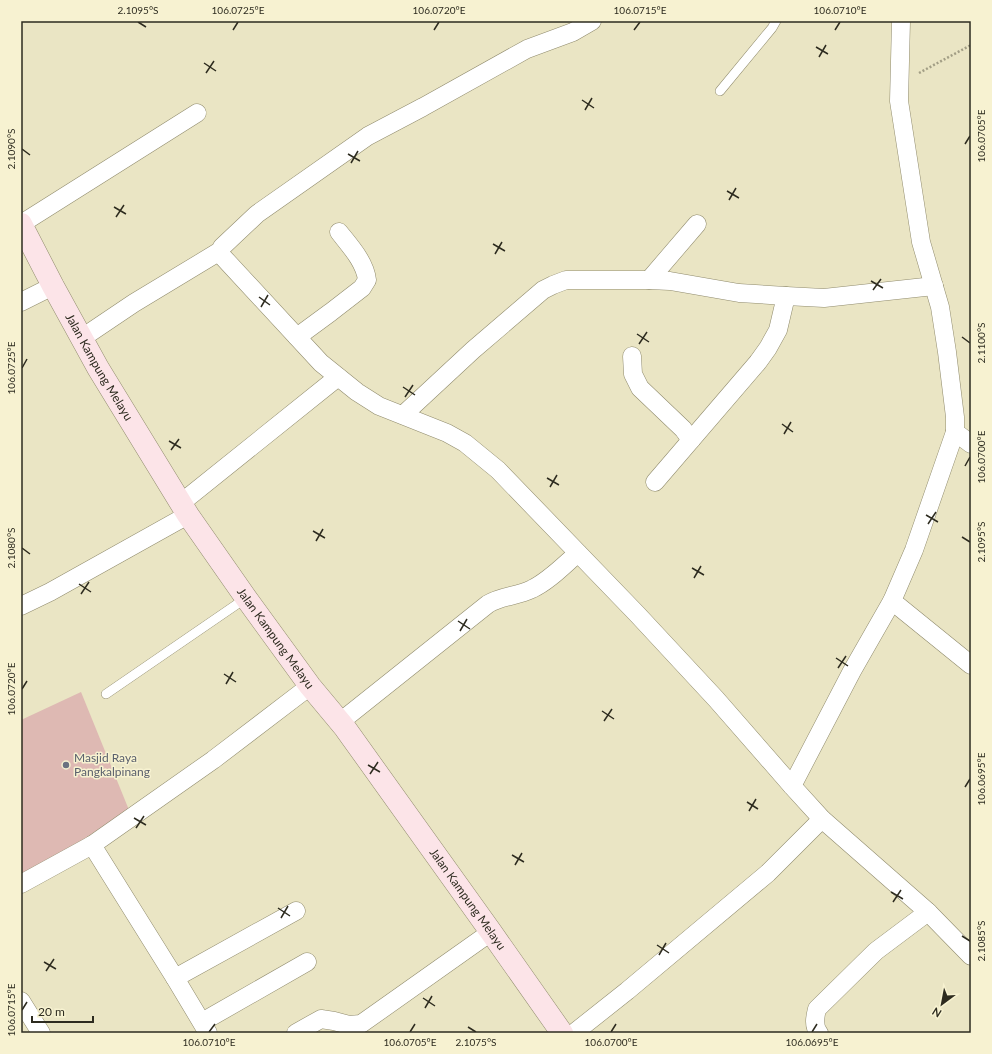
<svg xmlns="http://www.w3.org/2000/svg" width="992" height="1054" font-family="Lato,sans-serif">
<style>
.building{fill:#deb9b3}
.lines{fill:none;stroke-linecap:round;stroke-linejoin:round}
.lane-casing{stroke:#908b6d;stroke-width:10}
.street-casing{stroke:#908b6d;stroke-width:19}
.secondary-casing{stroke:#908b6d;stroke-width:23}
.path{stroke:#a29e85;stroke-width:2.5;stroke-dasharray:2 2;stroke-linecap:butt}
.lane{stroke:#fff;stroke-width:9}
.street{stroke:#fff;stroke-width:18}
.secondary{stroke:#fce4e8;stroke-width:22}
.ticks{fill:none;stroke:#2d2b1f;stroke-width:1.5}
.worship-dot{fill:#6b7280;stroke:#f7f2d1;stroke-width:1.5}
.labels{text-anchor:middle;stroke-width:3;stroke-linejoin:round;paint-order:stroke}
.street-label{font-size:12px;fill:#2d2b1f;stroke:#f7f2d1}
.worship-label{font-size:12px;fill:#5b616d;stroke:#f7f2d1;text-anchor:start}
.neatline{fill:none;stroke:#2d2b1f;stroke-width:1.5}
.ticks-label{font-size:10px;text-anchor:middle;fill:#2d2b1f}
</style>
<rect width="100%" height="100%" fill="#eae5c4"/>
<path class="building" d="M81 692 129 810 23 878 21 874V720Z"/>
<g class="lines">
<defs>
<g id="lane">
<path d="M720 91 772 28 776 21"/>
<path d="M106 694 246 598"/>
</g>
<g id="street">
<path d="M21 224 197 113"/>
<path d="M220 251 222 256 321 363 357 392 379 406 447 433 465 443 498 470 637 614 716 699 792 786 822 819 928 912 971 956"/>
<path d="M649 280 697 224"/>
<path d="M21 302 53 286"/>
<path d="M297 337 331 312 362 288 367 280C365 262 350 246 339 232"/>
<path d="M82 338 134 303 220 251 222 247 257 214 368 136 423 107 527 49 573 32 592 21"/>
<path d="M632 356 633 374 640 388 683 429 691 440"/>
<path d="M403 415 473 350 543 290 553 285 566 280H649L670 281 739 293 786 296 824 298 934 286"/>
<path d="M955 432 971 444"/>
<path d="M655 482 758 362 768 348 778 330 786 296"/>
<path d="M181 503 338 377"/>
<path d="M892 601 971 665"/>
<path d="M21 606 50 592 188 515"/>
<path d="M340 722 488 604C501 596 518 596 532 589 549 581 564 565 578 553"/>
<path d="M792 786 852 671 892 601 914 550 955 432V417L947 352 940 307 921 242 899 101 901 21"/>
<path d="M92 845 175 978 208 1033"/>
<path d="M21 884 92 845 213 760 310 686"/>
<path d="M175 978 296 911"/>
<path d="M21 1001 41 1033"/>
<path d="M202 1022 307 962"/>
<path d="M296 1033 321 1019 334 1021 349 1025 361 1024 491 932"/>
<path d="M574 1033 627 991 768 873 822 819"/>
<path d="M819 1033C813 1026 815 1017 817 1009L876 951 928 912"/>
</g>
<g id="secondary">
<path id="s1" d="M21 224 53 286 98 368 188 515 246 598 310 686 345 728 491 932 562 1033"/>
</g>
</defs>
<use href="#lane" class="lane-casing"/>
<use href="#street" class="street-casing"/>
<use href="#secondary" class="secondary-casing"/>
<path class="path" d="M919 73 971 45"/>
<use href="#lane" class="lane"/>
<use href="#street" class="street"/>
<use href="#secondary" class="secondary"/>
</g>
<path class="ticks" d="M138 22 146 27M233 30 238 22M434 30 439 22M634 30 640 22M835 30 840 22M816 47 828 54M819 57 826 45M204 63 216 71M206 73 214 61M582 100 594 108M585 110 592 98M965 144 970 136M22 149 30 155M348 154 360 161M351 163 358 151M727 191 739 198M729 200 736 188M114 207 126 214M116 217 124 205M493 244 505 251M495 254 502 242M871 281 883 288M873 290 881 279M259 297 270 305M261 307 268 295M637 334 649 342M962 337 970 343M639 344 647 332M22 368 27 359M403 387 415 395M405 397 413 385M782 424 793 432M784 434 791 422M169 441 181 448M171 450 179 439M965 466 970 457M547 478 559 485M550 487 557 475M926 515 938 522M928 524 936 512M313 531 325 538M962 537 970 542M316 541 323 529M22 548 30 554M692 568 704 575M694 578 701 566M79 584 91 592M81 594 89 582M458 621 470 629M460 631 467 619M836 658 848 666M838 668 846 656M224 674 236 682M226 684 233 672M22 689 27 681M602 711 614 719M604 721 612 709M368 765 380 772M370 774 378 762M965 787 970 779M747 802 758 809M749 811 756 799M134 818 146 825M136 828 144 816M512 855 524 862M515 865 522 853M891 892 903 899M893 902 901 890M278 908 290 916M281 918 288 906M962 936 970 941M657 945 669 953M659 955 666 943M44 962 56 969M46 971 54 959M423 998 435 1006M425 1008 432 996M22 1010 27 1002M468 1027 476 1032M209 1032 215 1024M410 1032 415 1024M611 1032 616 1024M812 1032 817 1024"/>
<circle class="worship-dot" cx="66" cy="765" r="4"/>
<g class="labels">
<g class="street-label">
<text dy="4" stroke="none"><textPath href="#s1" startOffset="163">Jalan Kampung Melayu</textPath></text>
<text dy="4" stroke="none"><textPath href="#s1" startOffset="487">Jalan Kampung Melayu</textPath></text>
<text dy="4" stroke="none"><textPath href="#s1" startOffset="811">Jalan Kampung Melayu</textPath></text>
</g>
<g class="worship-label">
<text x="74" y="762">Masjid Raya<tspan x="74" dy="14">Pangkalpinang</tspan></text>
</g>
</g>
<rect width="992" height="1054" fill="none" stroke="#f7f2d1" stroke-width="44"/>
<g transform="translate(942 1004) rotate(212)" stroke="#f7f2d1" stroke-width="3" paint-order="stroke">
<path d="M0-3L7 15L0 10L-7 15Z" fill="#2d2b1f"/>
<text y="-6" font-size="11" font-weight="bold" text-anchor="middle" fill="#2d2b1f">N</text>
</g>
<path d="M32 1016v6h61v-6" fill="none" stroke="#2d2b1f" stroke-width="2"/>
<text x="38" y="1016" font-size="12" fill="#2d2b1f" stroke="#f7f2d1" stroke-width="3" paint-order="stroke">20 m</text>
<rect x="22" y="22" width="948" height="1010" class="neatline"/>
<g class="ticks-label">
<text x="138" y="14">2.1095°S</text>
<text x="238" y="14">106.0725°E</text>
<text x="439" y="14">106.0720°E</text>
<text x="640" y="14">106.0715°E</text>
<text x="840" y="14">106.0710°E</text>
<text transform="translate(981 136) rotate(-90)" y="4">106.0705°E</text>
<text transform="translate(11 149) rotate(-90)" y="4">2.1090°S</text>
<text transform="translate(981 343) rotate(-90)" y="4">2.1100°S</text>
<text transform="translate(11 368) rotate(-90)" y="4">106.0725°E</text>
<text transform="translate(981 457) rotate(-90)" y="4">106.0700°E</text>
<text transform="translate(981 542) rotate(-90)" y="4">2.1095°S</text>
<text transform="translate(11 548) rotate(-90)" y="4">2.1080°S</text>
<text transform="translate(11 689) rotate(-90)" y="4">106.0720°E</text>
<text transform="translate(981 779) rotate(-90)" y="4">106.0695°E</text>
<text transform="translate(981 941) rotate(-90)" y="4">2.1085°S</text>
<text transform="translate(11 1010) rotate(-90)" y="4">106.0715°E</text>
<text x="209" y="1046">106.0710°E</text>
<text x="410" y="1046">106.0705°E</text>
<text x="476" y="1046">2.1075°S</text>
<text x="611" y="1046">106.0700°E</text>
<text x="812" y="1046">106.0695°E</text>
</g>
</svg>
